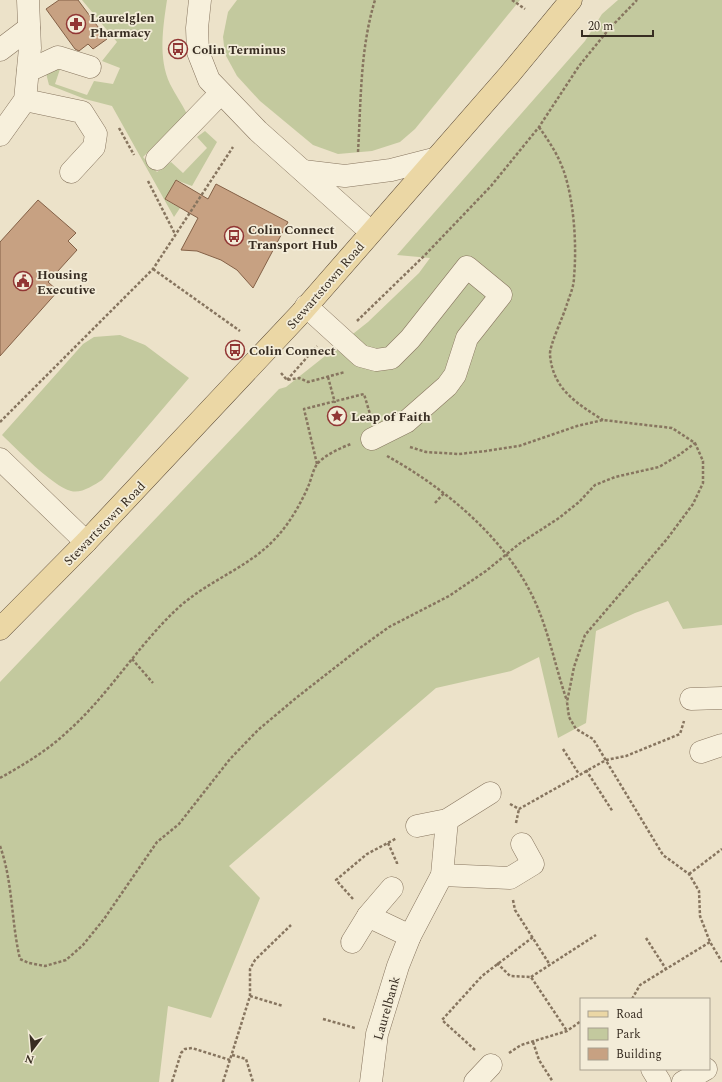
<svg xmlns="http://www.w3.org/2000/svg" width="722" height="1082" font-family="Spectral,serif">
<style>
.green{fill:#c3c99e}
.building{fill:#c7a182;stroke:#846147}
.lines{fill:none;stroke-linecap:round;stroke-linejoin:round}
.minor-casing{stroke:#87755f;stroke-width:23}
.major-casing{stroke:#543;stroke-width:23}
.path{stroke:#87755f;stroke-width:2.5;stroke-dasharray:3 2;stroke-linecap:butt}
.minor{stroke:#f7f0dc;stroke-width:22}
.major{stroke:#ebd7a5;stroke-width:22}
.labels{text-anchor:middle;stroke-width:3.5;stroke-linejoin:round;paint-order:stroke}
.poi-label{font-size:13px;font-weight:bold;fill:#382d22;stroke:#f3ecd8;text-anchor:start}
.street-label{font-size:13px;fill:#382d22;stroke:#f3ecd8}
</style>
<rect width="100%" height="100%" fill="#ece2c9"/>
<g class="green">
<path d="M82 0H167C163 27 158 58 170 84 175 94 182 104 187 114L143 157 157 172 171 162 183 173 207 148 197 137 205 131 217 142 192 186 176 180 166 200 180 208 174 217 112 106 85 99 49 85 46 73 60 69 55 84 87 95 94 81 113 84 120 68 102 61 117 42Z"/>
<path d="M237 0H520L415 129 400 142 372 151 338 154 313 145 260 101 237 76 225 54 223 37 228 12Z"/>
<path d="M618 0H722V625L683 629 668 601 635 613 596 631 586 723 558 738 539 657 511 671 436 688 229 866 260 898 211 1018 168 1006 159 1082H0V682L279 389 286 387 368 322 419 273 430 258 397 255 585 41 602 14Z"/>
<path d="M120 335 145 345 189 378 102 480C94 485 81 494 71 491 52 486 17 449 2 435L83 344 94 337Z"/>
</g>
<g class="building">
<path d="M59 0H78L107 39 93 49 88 44 79 51 75 49 46 9Z"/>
<path d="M176 180 208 199 216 184 288 222 253 288 237 270 221 260 197 251 181 250 198 218 165 199Z"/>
<path d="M38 200 76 233 68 241 77 250 48 282 58 291 0 356V242Z"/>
</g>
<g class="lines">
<defs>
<g id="minor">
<path d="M200 0 197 28 198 52 209 80 258 131 371 232"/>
<path d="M0 50 29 28"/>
<path d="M28 71 58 57 90 67"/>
<path d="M25 100 82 112 96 134 94 147 71 172"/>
<path d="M0 135 25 100 30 48 28 0"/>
<path d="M157 159 220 94"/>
<path d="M303 171 345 176 391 170 434 159"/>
<path d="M306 306 361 356 376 360 391 358 410 339 467 267 501 295 467 338 455 375 447 386 406 422 372 439"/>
<path d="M0 459 86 542"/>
<path d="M691 699 722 698"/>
<path d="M701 752 722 745"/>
<path d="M417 826 447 820 490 793"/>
<path d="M442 875 510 878 533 864 522 844"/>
<path d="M368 916 410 936"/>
<path d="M352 942 368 916 392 888"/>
<path d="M652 1069 660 1082"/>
<path d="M371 1082 377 1034 398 966 410 936 442 875 447 820"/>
<path d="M475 1082 491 1065"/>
<path d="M683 1082 706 1069"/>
</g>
<path id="major" d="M0 629 86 542 301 313 509 75 571 0"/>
</defs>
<use href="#minor" class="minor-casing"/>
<use href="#major" class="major-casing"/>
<g class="path">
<path d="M512 0 525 9"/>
<path d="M539 127C548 140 557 153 563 169 574 199 577 245 574 277 574 286 570 295 567 304 564 315 549 346 550 355 553 389 576 403 603 420"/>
<path d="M119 128 134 155"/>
<path d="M358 152C361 101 360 49 375 0"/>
<path d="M148 181 175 234"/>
<path d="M153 269 240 331"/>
<path d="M357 321 424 256 491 186 539 127 579 66 609 29 637 0"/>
<path d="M281 373 287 380 299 378 308 382 345 372"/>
<path d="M328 377 335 403"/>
<path d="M287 380 317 346"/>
<path d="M0 422 153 269 233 147"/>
<path d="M410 447 426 452 459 454 486 451 519 446 577 426 603 420 672 428 695 443 703 461V483L693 504 667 539 585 635 574 667 567 702 569 717 576 729 593 739 663 855 689 874 699 891 700 916 710 942 722 962"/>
<path d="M387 456C447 489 510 542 537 606 550 637 556 669 567 701"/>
<path d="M317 464 304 409 364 394 370 414"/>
<path d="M435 503 444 493"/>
<path d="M132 659 153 683"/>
<path d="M563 749 579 774"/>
<path d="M586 770 613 812"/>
<path d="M0 778C23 765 47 751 67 732 109 695 137 646 178 608 206 582 245 569 272 542 288 526 299 507 308 487 311 480 313 470 317 464 325 455 340 448 351 444"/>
<path d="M510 804 519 809 606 760 626 756 680 734 684 721"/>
<path d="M516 823 519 809"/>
<path d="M388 843 397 863V866"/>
<path d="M0 846C13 882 11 921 20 959L29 963 45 966 66 960 83 945 104 919 157 842 179 824 230 759 258 730 296 698 360 648 389 627 449 596 486 571 519 544 559 518 579 502 595 485 615 477 659 467 679 455 695 443"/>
<path d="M689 874 722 849"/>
<path d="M353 899 336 880 367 854 397 838"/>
<path d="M513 900 515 910 550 965"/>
<path d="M646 938 666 969"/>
<path d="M497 963 510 976 531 977 567 1031"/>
<path d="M531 977 596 935"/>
<path d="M250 996 283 1006"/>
<path d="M632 999 640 985 710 942"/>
<path d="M323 1019 355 1028"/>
<path d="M533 1042 539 1060 553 1082"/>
<path d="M475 1050 442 1020 482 976 533 937"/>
<path d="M509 1053 521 1045 567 1031 581 1021"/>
<path d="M232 1055 246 1059 253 1082"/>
<path d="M172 1082 181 1053 185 1049 192 1048 230 1060"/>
<path d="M223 1082 250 996V969L255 960 291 925"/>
</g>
<use href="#minor" class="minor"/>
<use href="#major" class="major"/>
</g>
<defs>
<symbol id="pharmacy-ring" viewBox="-11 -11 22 22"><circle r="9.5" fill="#f3ecd8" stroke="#913634" stroke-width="1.5"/><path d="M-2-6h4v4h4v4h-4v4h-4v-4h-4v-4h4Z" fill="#913634"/></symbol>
<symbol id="bus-ring" viewBox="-11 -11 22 22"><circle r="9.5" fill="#f3ecd8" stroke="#913634" stroke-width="1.5"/><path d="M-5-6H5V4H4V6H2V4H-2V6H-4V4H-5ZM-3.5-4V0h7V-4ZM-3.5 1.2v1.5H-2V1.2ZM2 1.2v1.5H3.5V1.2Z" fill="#913634"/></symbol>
<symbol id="civic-ring" viewBox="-11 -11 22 22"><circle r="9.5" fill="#f3ecd8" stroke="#913634" stroke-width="1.5"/><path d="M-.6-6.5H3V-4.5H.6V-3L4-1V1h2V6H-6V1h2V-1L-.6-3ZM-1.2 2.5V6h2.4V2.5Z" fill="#913634"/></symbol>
<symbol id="sight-ring" viewBox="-11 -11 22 22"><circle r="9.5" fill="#f3ecd8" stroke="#913634" stroke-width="1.5"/><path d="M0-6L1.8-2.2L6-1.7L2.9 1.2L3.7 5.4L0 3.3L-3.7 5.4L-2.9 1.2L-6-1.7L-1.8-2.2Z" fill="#913634"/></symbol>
</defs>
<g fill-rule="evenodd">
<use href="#pharmacy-ring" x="65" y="13" width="22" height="22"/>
<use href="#bus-ring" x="167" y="38" width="22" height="22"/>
<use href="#bus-ring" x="223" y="225" width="22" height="22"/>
<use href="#civic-ring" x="12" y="270" width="22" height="22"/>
<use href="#bus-ring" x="224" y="339" width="22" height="22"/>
<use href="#sight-ring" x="326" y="405" width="22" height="22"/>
</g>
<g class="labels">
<g class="poi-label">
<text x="90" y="22">Laurelglen<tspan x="90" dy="15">Pharmacy</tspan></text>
<text x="192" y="54">Colin Terminus</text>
<text x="248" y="234">Colin Connect<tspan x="248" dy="15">Transport Hub</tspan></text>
<text x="37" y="279">Housing<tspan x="37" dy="15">Executive</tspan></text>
<text x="249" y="355">Colin Connect</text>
<text x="351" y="421">Leap of Faith</text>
</g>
<g class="street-label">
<text transform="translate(325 285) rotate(-49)" y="5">Stewartstown Road</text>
<text transform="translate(104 523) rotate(-46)" y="5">Stewartstown Road</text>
<text transform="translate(386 1008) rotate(-74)" y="5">Laurelbank</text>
</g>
</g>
<rect x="580" y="998" width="130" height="72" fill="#f3ecd8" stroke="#a8a08f"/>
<rect x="588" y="1011" width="20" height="6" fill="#ebd7a5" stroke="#a8a08f"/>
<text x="616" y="1018" font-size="12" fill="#382d22">Road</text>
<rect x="588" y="1028" width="20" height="12" fill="#c3c99e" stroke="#a8a08f"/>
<text x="616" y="1038" font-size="12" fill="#382d22">Park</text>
<rect x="588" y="1048" width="20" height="12" fill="#c7a182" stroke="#a8a08f"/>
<text x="616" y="1058" font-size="12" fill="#382d22">Building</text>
<g transform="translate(32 1050) rotate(196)" stroke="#f3ecd8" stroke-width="3" paint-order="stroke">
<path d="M0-3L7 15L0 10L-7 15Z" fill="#382d22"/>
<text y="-6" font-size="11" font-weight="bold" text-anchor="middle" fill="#382d22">N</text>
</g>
<path d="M582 30v6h71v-6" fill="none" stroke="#382d22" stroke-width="2"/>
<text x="588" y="30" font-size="12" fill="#382d22" stroke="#f3ecd8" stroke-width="3" paint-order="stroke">20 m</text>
</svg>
